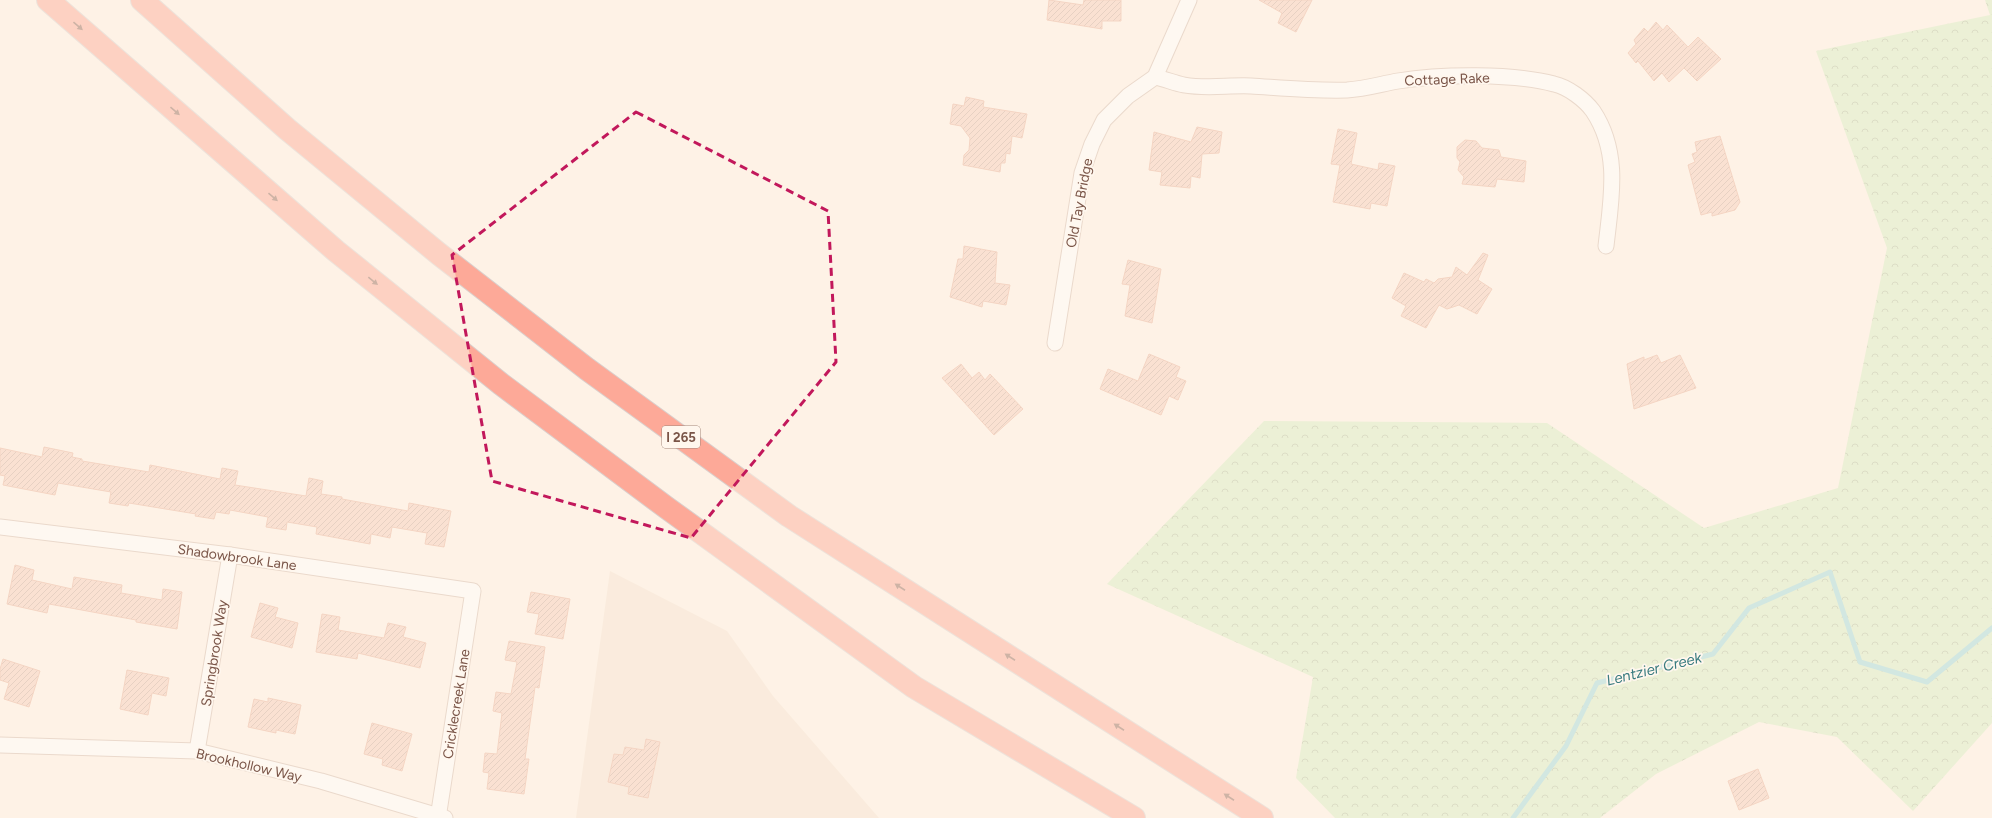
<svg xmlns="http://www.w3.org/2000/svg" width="1992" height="818" font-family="Figtree,sans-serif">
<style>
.residential{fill:#f6e3d3}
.forest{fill:url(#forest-crowns)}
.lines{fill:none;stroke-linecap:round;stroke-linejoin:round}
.stream{stroke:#9dd9dc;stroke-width:5}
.building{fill:url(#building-hatch);stroke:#eab19a}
.street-casing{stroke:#d4bbad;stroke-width:17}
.highway-casing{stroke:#dacfcc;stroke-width:24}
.street{stroke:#fff;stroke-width:15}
.highway{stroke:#fda998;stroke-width:22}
.oneway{fill:#946658}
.marked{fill:none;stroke:#c2185b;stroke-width:3;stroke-dasharray:8 5;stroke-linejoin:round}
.labels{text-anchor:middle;stroke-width:3.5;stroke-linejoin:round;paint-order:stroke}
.shield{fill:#fff7ee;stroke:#a2867a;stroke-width:1}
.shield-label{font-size:13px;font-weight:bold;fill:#7a5548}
.street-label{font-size:14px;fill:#7a5548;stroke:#fff7ee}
.water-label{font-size:15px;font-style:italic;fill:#3a7c80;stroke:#fff7ee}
</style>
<defs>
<pattern id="forest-crowns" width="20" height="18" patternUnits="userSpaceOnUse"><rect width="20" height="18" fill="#d8edc3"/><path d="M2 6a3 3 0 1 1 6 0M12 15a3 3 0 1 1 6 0" fill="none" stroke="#b4c3a0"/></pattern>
<pattern id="building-hatch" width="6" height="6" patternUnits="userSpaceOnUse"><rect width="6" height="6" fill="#f6cdbb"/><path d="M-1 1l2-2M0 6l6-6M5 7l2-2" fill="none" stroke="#cca99a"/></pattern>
</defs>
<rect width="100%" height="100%" fill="#fef2e6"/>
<path class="residential" d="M610 571 727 631 773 696 879 818H576Z"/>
<path class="forest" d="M1985 0H1992V723L1913 811 1837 737 1759 722 1656 774 1600 818H1335L1296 778 1313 677 1107 584 1264 421 1547 423 1704 528 1838 488 1887 248 1816 51 1990 15Z"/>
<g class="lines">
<path class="stream" d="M1513 818 1566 746 1597 683 1713 654 1749 608 1830 572 1860 662 1927 682 1992 628"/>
</g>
<g class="building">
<path d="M1049 0 1083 5 1084 0H1121V21H1102V29L1047 20Z"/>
<path d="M1259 0H1312L1296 32 1278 23 1282 13Z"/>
<path d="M1656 22 1663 30 1667 25 1688 47 1698 37 1721 59 1697 81 1684 68 1669 82 1662 73 1654 81 1638 61 1636 63 1628 53 1636 44 1634 40 1644 28 1648 32Z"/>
<path d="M966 97 984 101 983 107 1027 114 1022 138 1012 136 1010 154 1006 153 1005 163H1001L1000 172 963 165 964 155 969 150 970 138 961 126 950 124 953 104 964 106Z"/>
<path d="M1197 127 1222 132 1219 153 1202 154 1200 178 1191 176 1190 188 1160 185 1162 172 1149 170 1154 132 1191 142Z"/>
<path d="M1338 129 1357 133 1351 164 1378 170 1379 163 1395 166 1387 206 1371 203 1370 209 1333 202 1340 165 1331 164Z"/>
<path d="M1720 136 1740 202 1735 210 1712 216V212L1701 215 1688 165 1695 162 1692 154 1697 152 1695 142Z"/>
<path d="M1465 140 1476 141 1482 148 1499 150 1501 157 1526 161 1524 182 1497 179 1495 187 1462 184 1464 177 1458 170 1460 162 1457 158V147Z"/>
<path d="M964 246 997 252 995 283 1010 285 1006 305 983 301 982 307 950 297 958 259H963Z"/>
<path d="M1483 253 1488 255 1478 280 1492 289 1477 314 1459 305 1447 309 1439 305 1426 328 1401 316 1406 306 1392 298 1404 273 1424 282 1426 279 1434 283 1438 279 1452 277 1456 267 1467 275Z"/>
<path d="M1128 260 1161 269 1152 323 1125 316 1130 285 1122 284Z"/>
<path d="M1149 354 1180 367 1176 377 1186 381 1178 400 1169 396 1161 415 1100 389 1108 369 1138 381Z"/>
<path d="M1657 355 1661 363 1680 355 1696 388 1634 409 1627 364 1644 357V360Z"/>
<path d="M961 364 972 378 979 372 985 380 990 374 1023 409 994 435 942 378Z"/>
<path d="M44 447 73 453 72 457 82 459V461L149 472 150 465 220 479 222 468 238 471 235 485 306 496 309 478 323 481 321 494 342 497V499L408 511 409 503 451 511 444 547 425 544 427 533 392 527 390 538 371 534 370 544 316 534 317 527 287 522 286 530 266 527 268 517 230 510 229 514 216 512 214 519 195 516 196 514 129 503 128 506 109 503 111 492 58 483 55 495 3 485 5 476 0 475V448L42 457Z"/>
<path d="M15 565 34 570 32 580 72 589 74 577 122 585 121 593 162 600 163 589 182 592 177 629 136 622V620L49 604 47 613 7 604Z"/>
<path d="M531 592 570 599 563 639 535 634 539 614 527 612Z"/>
<path d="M260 603 278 608 275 617 298 623 292 648 251 637Z"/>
<path d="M322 614 340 617 338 630 384 638 388 623 406 627 403 637 426 643 420 668 358 653 357 659 316 652Z"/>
<path d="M509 641 545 647 539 688 535 687 525 759H529L524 794 487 789 489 773 483 772 485 753 497 754 502 713 493 711 496 692 511 694 517 662 505 660Z"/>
<path d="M3 659 40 671 29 707 4 699 9 683 0 680V669Z"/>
<path d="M127 670 169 678 166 696 152 693 148 715 120 709Z"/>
<path d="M268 698 301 705 295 734 276 730V733L248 727 254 699 268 702Z"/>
<path d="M372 723 412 734 402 771 382 765 383 759 364 754Z"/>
<path d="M646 739 660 742 648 798 628 794 629 787 608 782 614 754 623 755 625 747 644 750Z"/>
<path d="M1758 769 1769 798 1739 810 1728 781Z"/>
</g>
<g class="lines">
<defs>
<g id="street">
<path d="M1155 77C1165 79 1174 83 1184 85 1206 89 1229 85 1251 86 1283 88 1315 91 1347 90 1365 89 1381 84 1398 81 1441 74 1512 73 1554 84 1568 87 1585 100 1593 111 1621 153 1611 200 1606 246"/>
<path d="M1055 343 1082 173 1092 144 1104 120 1128 96 1155 77 1189 0"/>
<path d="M0 527 230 555 473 591 438 818"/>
<path d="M0 745 197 751 321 781 445 818"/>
<path d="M197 751 230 555"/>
</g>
<g id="highway">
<path d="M48 0 336 251 501 384 667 508 914 687 1134 818"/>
<path d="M142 0 287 129 439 254 587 369 789 516 1262 818"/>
</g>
</defs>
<use href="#street" class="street-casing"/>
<use href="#highway" class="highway-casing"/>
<use href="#street" class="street"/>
<use href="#highway" class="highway"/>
</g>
<defs><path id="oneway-solid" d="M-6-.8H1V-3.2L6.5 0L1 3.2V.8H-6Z"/></defs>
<g class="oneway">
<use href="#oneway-solid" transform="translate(78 26) rotate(41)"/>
<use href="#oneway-solid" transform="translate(175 111) rotate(41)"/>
<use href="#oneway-solid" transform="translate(273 197) rotate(41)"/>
<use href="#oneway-solid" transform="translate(373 281) rotate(39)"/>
<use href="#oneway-solid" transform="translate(900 587) rotate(-147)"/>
<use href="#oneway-solid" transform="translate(1010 657) rotate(-147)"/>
<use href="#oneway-solid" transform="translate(1119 727) rotate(-147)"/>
<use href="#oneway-solid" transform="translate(1229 797) rotate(-147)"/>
</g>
<path d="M0 0H1992V818H0ZM636 112 828 211 836 362 691 538 492 481 452 255Z" fill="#fef2e6" fill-opacity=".55" fill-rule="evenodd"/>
<path class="marked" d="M636 112 828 211 836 362 691 538 492 481 452 255Z"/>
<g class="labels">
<rect class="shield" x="662" y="426" width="38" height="22" rx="3"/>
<g class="shield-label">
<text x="681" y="442">I 265</text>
</g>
<g class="street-label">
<text transform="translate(1447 79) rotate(-2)" y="5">Cottage Rake</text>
<text transform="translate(1079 203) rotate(-79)" y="5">Old Tay Bridge</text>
<text transform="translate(237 557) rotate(8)" y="5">Shadowbrook Lane</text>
<text transform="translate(214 653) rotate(-81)" y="5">Springbrook Way</text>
<text transform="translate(456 704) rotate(-81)" y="5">Cricklecreek Lane</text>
<text transform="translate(249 765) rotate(13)" y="5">Brookhollow Way</text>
</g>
<g class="water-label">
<text transform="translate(1654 669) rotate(-14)" y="5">Lentzier Creek</text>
</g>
</g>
</svg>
